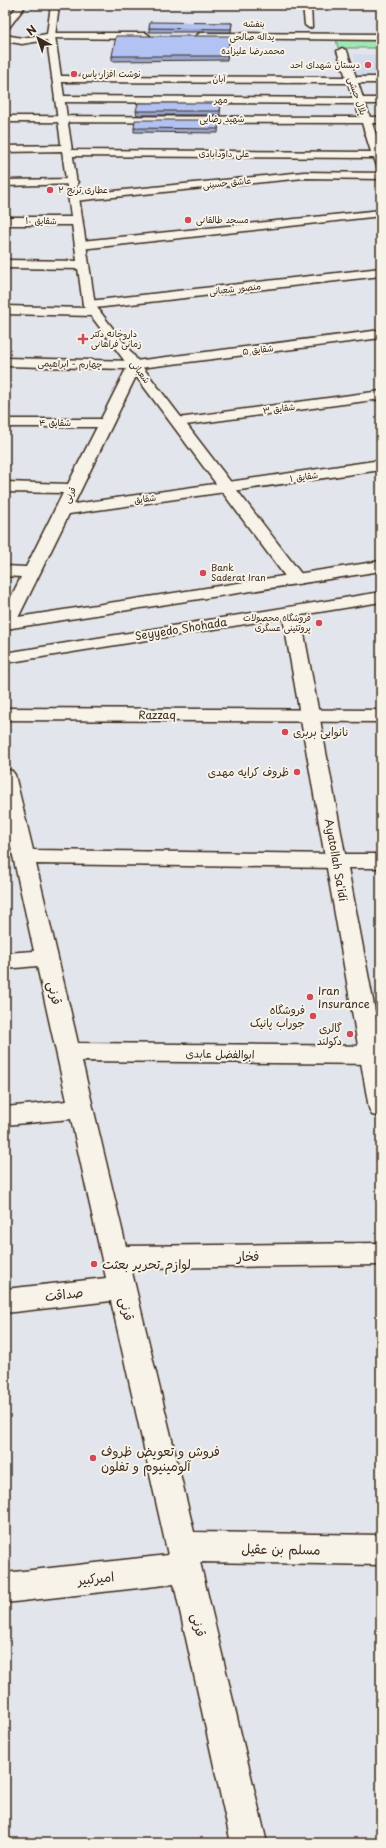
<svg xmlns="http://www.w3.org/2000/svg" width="386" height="1848" font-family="'Playpen Sans','Playpen Sans Arabic',sans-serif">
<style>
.built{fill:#d4dbed}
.green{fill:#9fe7b6;stroke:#6d886a}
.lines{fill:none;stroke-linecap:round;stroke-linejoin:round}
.minor-casing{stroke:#3b2a1e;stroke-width:3}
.tertiary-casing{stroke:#3b2a1e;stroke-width:3}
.secondary-casing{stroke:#3b2a1e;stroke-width:3}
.minor{fill:#f7f3e8;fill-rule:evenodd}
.tertiary{fill:#f7f3e8;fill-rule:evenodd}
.secondary{fill:#f7f3e8;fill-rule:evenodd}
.wall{fill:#99a8d1;stroke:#3b2a1e}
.building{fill:#b2c3f3;stroke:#3b2a1e}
.poi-dot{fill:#d1495b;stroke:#f7f3e8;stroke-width:1.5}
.labels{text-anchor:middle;stroke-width:4;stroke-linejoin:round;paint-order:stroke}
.far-street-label{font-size:9px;fill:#3b2a1e;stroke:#f7f3e8}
.far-poi-label{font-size:9px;fill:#3b2a1e;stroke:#f7f3e8;text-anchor:start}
.street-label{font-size:11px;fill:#3b2a1e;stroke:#f7f3e8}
.poi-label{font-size:11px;fill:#3b2a1e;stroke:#f7f3e8;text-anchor:end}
.near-street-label{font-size:13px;fill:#3b2a1e;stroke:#f7f3e8}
.near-poi-label{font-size:13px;fill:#3b2a1e;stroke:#f7f3e8;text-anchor:start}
</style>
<rect width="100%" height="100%" fill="#e2e5eb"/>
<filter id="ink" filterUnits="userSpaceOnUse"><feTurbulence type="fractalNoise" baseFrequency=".025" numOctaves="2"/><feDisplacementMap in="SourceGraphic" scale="8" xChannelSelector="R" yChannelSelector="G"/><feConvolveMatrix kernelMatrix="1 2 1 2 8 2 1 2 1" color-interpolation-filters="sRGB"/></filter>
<g filter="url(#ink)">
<path class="built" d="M354 54 381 55V76H357Z"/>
<path class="green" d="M336 39H381V48H338Z"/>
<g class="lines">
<defs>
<g id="minor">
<path d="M303 5H311L312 27 309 28 305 25Z"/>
<path d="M51 33H146L150 36 146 39 48 38V34Z"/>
<path d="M200 33 381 34V40L197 38 196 36Z"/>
<path d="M342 48 347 51 356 77H381V83H358L363 98H381V104H365L370 117H381V123H372L381 149V167L377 166 374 158 68 156 64 155V151L5 152V146L67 145 71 146V150L371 152 362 123 5 122V116L360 117 355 104 60 102 55 99 60 96 353 98 348 83 57 82 52 79 57 76 346 77 337 51Z"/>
<path d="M304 172 381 173V179L304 178 74 201 68 198 74 195Z"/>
<path d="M72 179 76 180 78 182 76 184 5 186V180Z"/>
<path d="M381 210V216L81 249 75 245 81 241Z"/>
<path d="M5 217H77L83 221 77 225H5Z"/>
<path d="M5 260 84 261 90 265 84 269 5 268Z"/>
<path d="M381 268V276L95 308 101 312 94 316 5 314V306L85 308 83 305 89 301Z"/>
<path d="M381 330V338L140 368 74 504 381 460V470L69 514 15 624 12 628 5 629V609L21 577 5 576V566L26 567 63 493 5 492V482L68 484 97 427H5V419H101L126 369 5 366V358L135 361Z"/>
<path d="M381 391V399L178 426 173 425 171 422 173 419 178 418Z"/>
<path d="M5 708 381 710V722L5 720Z"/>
<path d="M5 769 12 771 15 775 33 850 336 854 343 856 347 861 343 866 336 868 36 864 78 1043 381 1046V1064L82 1061 126 1246 381 1243V1265L131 1268 194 1532 381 1535V1565L200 1562 267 1843H231L174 1584 5 1603V1573L168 1555 111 1301 5 1313V1289L106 1278 71 1119 5 1125V1107L67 1101 37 966 5 969V953L34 951 5 820Z"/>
</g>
<g id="tertiary">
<path d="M18 5H26L8 29 5 30V21Z"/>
<path d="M51 5H59L55 36 95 305 302 575 304 579 302 583 296 584 290 583 83 305 47 40 22 44 5 41V35L22 38 47 34Z"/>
<path d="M291 607 297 608 300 612 345 854H381V868H348L381 1043V1117L372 1115 369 1108 282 612 285 608Z"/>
</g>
<g id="secondary">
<path d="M381 561V571L5 629V619Z"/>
<path d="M381 592V602L5 663V653Z"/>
</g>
</defs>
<use href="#minor" class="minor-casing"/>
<use href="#tertiary" class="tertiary-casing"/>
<use href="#secondary" class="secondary-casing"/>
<use href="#minor" class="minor"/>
<use href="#tertiary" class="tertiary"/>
<use href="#secondary" class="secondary"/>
</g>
<g class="wall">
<path d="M232 23 231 32H149V28Z"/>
<path d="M230 41 227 60 112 61V56Z"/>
<path d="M221 103 220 115H137L136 111Z"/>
<path d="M219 120 218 133 134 132V128Z"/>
</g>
<g class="building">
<path d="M150 22 232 23 231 29 149 28Z"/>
<path d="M116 36H230L227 56H112Z"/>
<path d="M138 103H221L220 111H136Z"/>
<path d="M135 120H219L218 129 134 128Z"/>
</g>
</g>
<g class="poi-dot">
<circle cx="368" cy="65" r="4"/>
<circle cx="74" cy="74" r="4"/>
<circle cx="50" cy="190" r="4"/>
<circle cx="188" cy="220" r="4"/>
<path d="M81 333h4v4h4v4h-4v4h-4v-4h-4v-4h4z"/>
<circle cx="203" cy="573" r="4"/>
<circle cx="319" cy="623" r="4"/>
<circle cx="285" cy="732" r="4"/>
<circle cx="297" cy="772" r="4"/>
<circle cx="310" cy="997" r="4"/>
<circle cx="313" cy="1016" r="4"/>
<circle cx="350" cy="1034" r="4"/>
<circle cx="94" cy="1264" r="4"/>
<circle cx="93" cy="1458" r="4"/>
</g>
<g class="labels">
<g class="far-street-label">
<text x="254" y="27">بنفشه</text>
<text x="252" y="40">یداله صالحی</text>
<text x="253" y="54">محمدرضا علیزاده</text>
<text x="219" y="82">آبان</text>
<text transform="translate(357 96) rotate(71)" y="3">بلال حبشی</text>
<text x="221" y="103">مهر</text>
<text x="222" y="122">شهید رضایی</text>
<text x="224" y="157">علی داودآبادی</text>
<text transform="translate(227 183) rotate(-6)" y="3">عاشق حسینی</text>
<text transform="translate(41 221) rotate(1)" y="3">شقایق ۱۰</text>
<text transform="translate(235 289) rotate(-6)" y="3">منصور شعبانی</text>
<text transform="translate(258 350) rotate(-7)" y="3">شقایق ۵</text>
<text transform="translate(70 364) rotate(1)" y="3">چهارم - ابراهیمی</text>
<text transform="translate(140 372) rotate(53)" y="3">شعبانی</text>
<text transform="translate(279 409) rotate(-8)" y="3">شقایق ۳</text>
<text x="55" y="426">شقایق ۴</text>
<text transform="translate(304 477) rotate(-8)" y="3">شقایق ۱</text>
<text transform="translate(70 495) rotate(-64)" y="3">قرنی</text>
<text transform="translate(145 499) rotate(-8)" y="3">شقایق</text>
</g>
<g class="far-poi-label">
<text x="360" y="68" text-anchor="end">دبستان شهدای احد</text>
<text x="82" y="77">نوشت افزار یاس</text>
<text x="58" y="193">عطاری ترنج ۲</text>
<text x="196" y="223">مسجد طالقانی</text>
<text x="91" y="337">داروخانه دکتر<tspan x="91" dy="10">زمانی فراهانی</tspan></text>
<text x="211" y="571">Bank<tspan x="211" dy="10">Saderat Iran</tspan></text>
<text x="311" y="621" text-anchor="end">فروشگاه محصولات<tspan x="311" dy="10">پروتئینی عسگری</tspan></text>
</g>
<g class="street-label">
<text transform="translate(181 629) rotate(-9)" y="4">Seyyedo Shohada</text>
<text x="157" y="719">Razzaq</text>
<text transform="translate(336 860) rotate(80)" y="4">Ayatollah Sa'idi</text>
<text transform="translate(220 1054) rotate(1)" y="4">ابوالفضل عابدی</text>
</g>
<g class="poi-label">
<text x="293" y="736" text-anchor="start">نانوایی بربری</text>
<text x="289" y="776">ظروف کرایه مهدی</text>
<text x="318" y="995" text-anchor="start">Iran<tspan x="318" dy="13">Insurance</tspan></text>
<text x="305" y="1014">فروشگاه<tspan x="305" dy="13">جوراب پانیک</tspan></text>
<text x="342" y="1032">گالری<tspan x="342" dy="13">دکولند</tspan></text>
</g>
<g class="near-street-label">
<text transform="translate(55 993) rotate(77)" y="5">قرنی</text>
<text transform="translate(248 1256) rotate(-1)" y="5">فخار</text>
<text transform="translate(64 1294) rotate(-7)" y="5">صداقت</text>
<text transform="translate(127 1309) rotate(77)" y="5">قرنی</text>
<text transform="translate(281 1549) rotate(1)" y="5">مسلم بن عقیل</text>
<text transform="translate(96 1578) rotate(-6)" y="5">امیرکبیر</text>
<text transform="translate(199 1625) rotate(77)" y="5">قرنی</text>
</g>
<g class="near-poi-label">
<text x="102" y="1269">لوازم تحریر بعثت</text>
<text x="101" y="1456">فروش و تعویض ظروف<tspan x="101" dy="15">آلومینیوم و تفلون</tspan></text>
</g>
</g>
<rect width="386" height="1848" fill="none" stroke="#f7f3e8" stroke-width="20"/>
<rect x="10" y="10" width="366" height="1828" fill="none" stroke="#3b2a1e" stroke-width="1.5" filter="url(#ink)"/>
<g transform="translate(38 38) rotate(320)" stroke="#f7f3e8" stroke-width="3" paint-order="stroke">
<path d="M0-3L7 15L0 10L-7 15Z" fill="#3b2a1e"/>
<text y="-6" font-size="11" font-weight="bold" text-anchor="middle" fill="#3b2a1e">N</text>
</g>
</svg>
